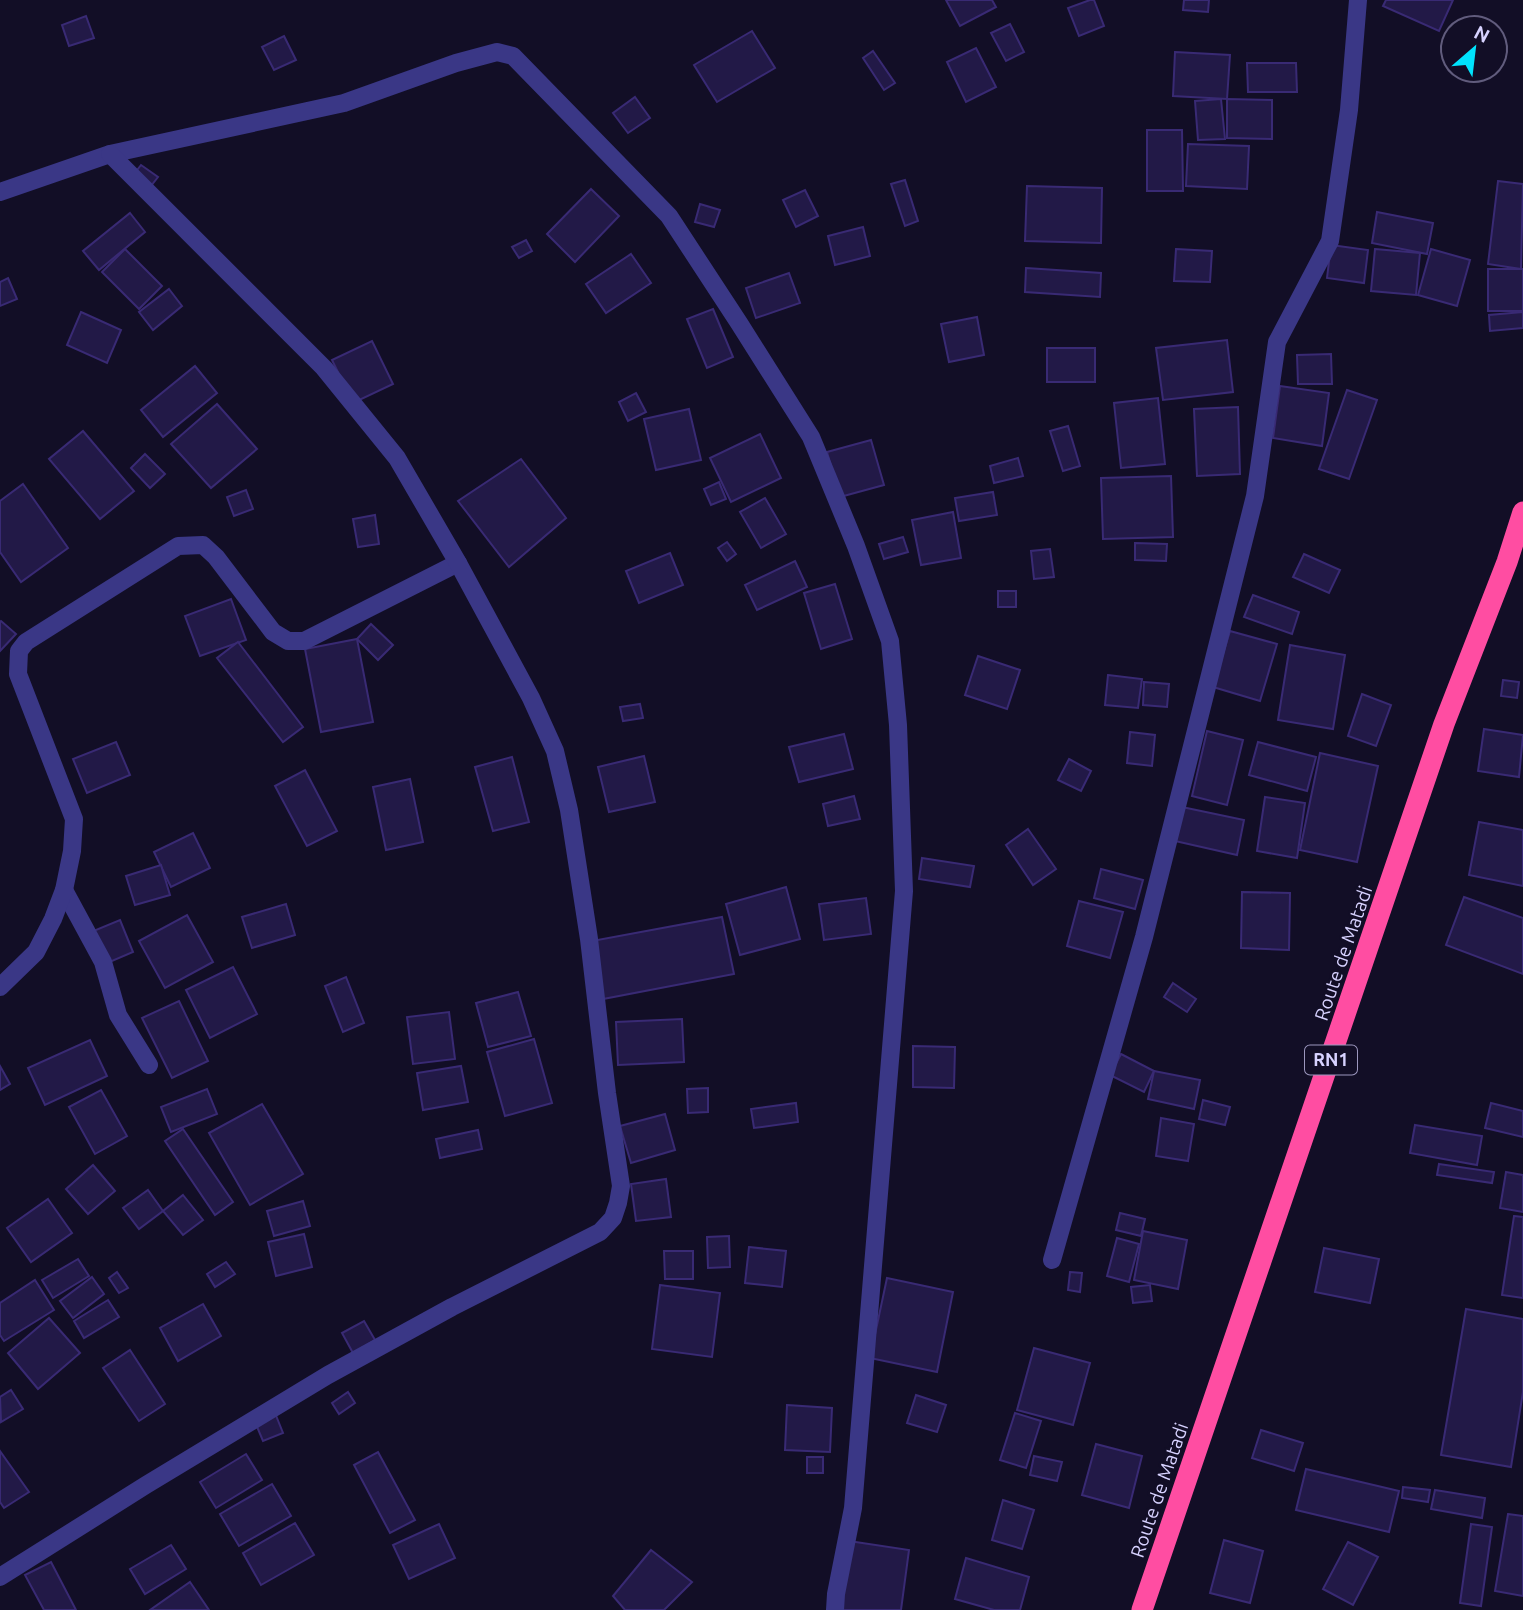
<svg xmlns="http://www.w3.org/2000/svg" width="1523" height="1610" font-family="Ubuntu,sans-serif">
<style>
.building{fill:#221947;stroke:#392a74;stroke-width:2}
.lines{fill:none;stroke-linecap:round;stroke-linejoin:round}
.street{stroke:#3a3786;stroke-width:18}
.highway{stroke:#ff4da2;stroke-width:21}
.labels{text-anchor:middle;stroke-width:5;stroke-linejoin:round;paint-order:stroke}
.shield{fill:#120e26;stroke:#9c97be;stroke-width:2}
.shield-label{font-size:18px;font-weight:bold;fill:#d7d2ff}
.street-label{font-size:19px;fill:#d7d2ff;stroke:#120e26}
</style>
<rect width="100%" height="100%" fill="#120e26"/>
<g class="building">
<path d="M946 0H992L996 7 960 26Z"/>
<path d="M1090 0H1094L1104 26 1079 36 1068 8Z"/>
<path d="M1184 0H1209L1208 12 1183 10Z"/>
<path d="M1386 0H1453L1439 31 1383 6Z"/>
<path d="M86 16 94 38 69 46 62 25Z"/>
<path d="M1010 24 1024 52 1006 61 991 33Z"/>
<path d="M752 31 775 68 717 102 694 65Z"/>
<path d="M284 36 296 60 274 70 262 47Z"/>
<path d="M976 48 996 87 966 102 947 62Z"/>
<path d="M873 51 895 83 884 90 863 58Z"/>
<path d="M1175 52 1230 55 1227 99 1173 96Z"/>
<path d="M1247 63H1296L1297 92H1248Z"/>
<path d="M635 97 650 118 628 133 613 113Z"/>
<path d="M1221 99 1225 139 1198 140 1195 101Z"/>
<path d="M1227 99 1272 100V139L1227 138Z"/>
<path d="M1147 130H1182L1183 191H1147Z"/>
<path d="M1188 144 1249 146 1247 189 1186 186Z"/>
<path d="M141 165 158 177 151 186 134 174Z"/>
<path d="M905 180 918 221 905 226 891 184Z"/>
<path d="M1498 181 1523 184 1521 269 1488 264Z"/>
<path d="M1027 186 1102 188 1101 243 1025 241Z"/>
<path d="M591 189 619 216 575 262 547 234Z"/>
<path d="M805 190 818 216 796 227 783 200Z"/>
<path d="M700 204 720 210 714 227 695 222Z"/>
<path d="M1377 212 1433 223 1427 254 1372 243Z"/>
<path d="M130 213 145 232 99 270 83 251Z"/>
<path d="M863 227 870 256 835 265 828 236Z"/>
<path d="M526 240 532 251 519 258 512 247Z"/>
<path d="M1331 245 1368 250 1364 283 1327 278Z"/>
<path d="M125 249 162 286 139 309 102 272Z"/>
<path d="M1176 249 1212 251 1210 282 1174 281Z"/>
<path d="M1375 249 1420 253 1416 295 1371 291Z"/>
<path d="M1431 249 1470 260 1457 306 1418 295Z"/>
<path d="M631 254 651 283 606 313 586 284Z"/>
<path d="M1026 268 1101 273 1100 297 1025 292Z"/>
<rect x="1488" y="269" width="35" height="42"/>
<path d="M789 273 800 303 756 318 746 288Z"/>
<path d="M8 278 17 299 0 306V282Z"/>
<path d="M169 289 182 306 153 330 139 312Z"/>
<path d="M713 309 733 357 707 368 687 319Z"/>
<path d="M81 312 121 330 107 363 67 345Z"/>
<path d="M1523 312V328L1490 331 1489 315Z"/>
<path d="M977 317 984 355 949 362 941 324Z"/>
<path d="M1227 340 1233 392 1163 400 1156 348Z"/>
<path d="M372 341 393 384 353 403 332 360Z"/>
<rect x="1047" y="348" width="48" height="34"/>
<path d="M1331 354 1332 384H1298L1297 355Z"/>
<path d="M195 366 217 393 163 437 141 410Z"/>
<path d="M1280 386 1329 393 1322 446 1273 438Z"/>
<path d="M1347 390 1377 400 1349 479 1319 469Z"/>
<path d="M636 393 646 412 628 421 619 402Z"/>
<path d="M1158 398 1165 464 1121 468 1114 403Z"/>
<path d="M217 404 257 449 211 488 171 444Z"/>
<path d="M1238 407 1240 474 1197 476 1194 409Z"/>
<path d="M689 409 701 460 656 470 644 419Z"/>
<path d="M1068 426 1080 466 1063 471 1050 431Z"/>
<path d="M83 431 134 491 100 519 49 459Z"/>
<path d="M760 434 781 478 731 502 710 458Z"/>
<path d="M871 440 884 485 840 497 827 452Z"/>
<path d="M145 454 165 474 150 488 131 468Z"/>
<path d="M1018 458 1023 476 994 483 990 466Z"/>
<path d="M521 459 566 518 509 567 458 501Z"/>
<path d="M1171 476 1173 537 1103 539 1101 478Z"/>
<path d="M719 482 726 499 711 505 704 489Z"/>
<path d="M23 484 68 548 21 582 0 552V501Z"/>
<path d="M246 490 253 509 234 516 227 497Z"/>
<path d="M993 492 997 515 959 521 955 498Z"/>
<path d="M765 498 786 534 761 548 740 512Z"/>
<path d="M953 512 961 558 921 565 912 520Z"/>
<path d="M375 515 379 544 358 547 353 519Z"/>
<path d="M903 537 908 552 884 559 879 544Z"/>
<path d="M727 542 736 554 727 561 718 548Z"/>
<path d="M1135 543 1167 544 1166 561 1135 560Z"/>
<path d="M1050 549 1054 577 1034 579 1031 551Z"/>
<path d="M670 553 683 585 639 603 626 571Z"/>
<path d="M1304 554 1340 570 1329 593 1293 577Z"/>
<path d="M795 561 807 587 757 610 745 585Z"/>
<path d="M835 584 852 639 821 649 804 593Z"/>
<rect x="998" y="591" width="18" height="16"/>
<path d="M1253 595 1299 612 1292 634 1244 617Z"/>
<path d="M231 599 246 640 200 656 185 616Z"/>
<path d="M1 621 16 634 0 651V622Z"/>
<path d="M371 624 393 645 378 660 357 639Z"/>
<path d="M1230 631 1277 644 1260 701 1213 687Z"/>
<path d="M357 639 373 722 321 732 305 649Z"/>
<path d="M238 642 303 727 283 742 217 658Z"/>
<path d="M1290 645 1345 655 1333 729 1278 720Z"/>
<path d="M978 656 1020 670 1007 709 965 695Z"/>
<path d="M1108 675 1142 679 1138 708 1105 705Z"/>
<path d="M1503 680 1519 682 1517 698 1501 696Z"/>
<path d="M1144 682 1169 684 1167 707 1143 705Z"/>
<path d="M1362 694 1391 705 1376 746 1348 736Z"/>
<path d="M640 704 643 718 623 721 620 707Z"/>
<path d="M1484 729 1523 735 1519 777 1478 771Z"/>
<path d="M1207 731 1243 740 1227 805 1192 796Z"/>
<path d="M1130 732 1155 735 1152 766 1127 763Z"/>
<path d="M844 734 853 769 799 782 789 747Z"/>
<path d="M116 742 130 775 87 793 73 759Z"/>
<path d="M1258 742 1316 757 1307 791 1249 775Z"/>
<path d="M1320 753 1378 766 1357 862 1300 850Z"/>
<path d="M644 756 655 802 609 812 598 767Z"/>
<path d="M512 757 529 822 493 831 475 767Z"/>
<path d="M1069 759 1091 771 1081 791 1058 780Z"/>
<path d="M305 770 337 831 307 846 275 786Z"/>
<path d="M410 779 423 842 386 850 373 787Z"/>
<path d="M854 796 860 819 828 826 823 804Z"/>
<path d="M1265 797 1305 803 1297 858 1257 851Z"/>
<path d="M1182 807 1244 820 1237 855 1175 841Z"/>
<path d="M1479 822 1523 830V886L1469 875Z"/>
<path d="M1028 829 1056 869 1033 885 1006 845Z"/>
<path d="M193 833 210 868 171 887 154 852Z"/>
<path d="M922 858 974 866 970 887 919 879Z"/>
<path d="M161 865 170 895 135 905 126 876Z"/>
<path d="M1101 869 1143 880 1135 909 1094 898Z"/>
<path d="M786 887 800 939 740 955 726 904Z"/>
<path d="M1242 892 1290 893 1289 950 1241 948Z"/>
<path d="M1464 897 1523 918V974L1446 945Z"/>
<path d="M866 898 871 934 824 940 819 904Z"/>
<path d="M1079 901 1123 912 1110 958 1067 946Z"/>
<path d="M286 904 295 935 252 948 242 917Z"/>
<path d="M187 915 213 962 165 988 139 941Z"/>
<path d="M722 917 734 974 603 999 592 941Z"/>
<path d="M120 920 133 952 105 964 91 932Z"/>
<path d="M233 967 257 1014 210 1038 186 990Z"/>
<path d="M346 977 364 1023 343 1032 325 986Z"/>
<path d="M1173 983 1196 999 1187 1012 1164 997Z"/>
<path d="M518 992 531 1036 488 1047 476 1003Z"/>
<path d="M179 1001 208 1061 172 1078 142 1018Z"/>
<path d="M449 1012 455 1059 413 1064 407 1017Z"/>
<path d="M682 1019 684 1062 618 1065 616 1022Z"/>
<path d="M534 1039 552 1103 505 1116 487 1052Z"/>
<path d="M90 1040 107 1076 45 1105 28 1068Z"/>
<path d="M913 1046 955 1047 954 1088 913 1087Z"/>
<path d="M1121 1054 1154 1071 1144 1092 1110 1075Z"/>
<path d="M0 1066 10 1084 0 1090Z"/>
<path d="M461 1066 468 1102 423 1110 417 1073Z"/>
<path d="M1154 1071 1200 1080 1194 1109 1148 1099Z"/>
<path d="M708 1088V1112L688 1113 687 1089Z"/>
<path d="M207 1089 217 1114 171 1132 161 1107Z"/>
<path d="M101 1090 127 1136 95 1154 69 1107Z"/>
<path d="M1203 1100 1230 1107 1225 1125 1199 1119Z"/>
<path d="M796 1103 798 1122 754 1128 751 1109Z"/>
<path d="M1491 1103 1523 1111V1137L1485 1128Z"/>
<path d="M262 1104 303 1174 250 1205 209 1133Z"/>
<path d="M665 1114 675 1150 631 1163 620 1126Z"/>
<path d="M1161 1118 1194 1124 1188 1161 1156 1156Z"/>
<path d="M1415 1125 1482 1136 1477 1165 1410 1153Z"/>
<path d="M183 1129 233 1202 215 1215 165 1141Z"/>
<path d="M478 1130 482 1149 440 1158 436 1139Z"/>
<path d="M1439 1164 1494 1172 1492 1183 1437 1175Z"/>
<path d="M93 1165 115 1191 88 1214 66 1189Z"/>
<path d="M1506 1172 1523 1175V1212L1500 1208Z"/>
<path d="M666 1179 671 1217 636 1221 631 1184Z"/>
<path d="M148 1190 163 1211 139 1229 123 1208Z"/>
<path d="M183 1195 203 1220 183 1235 163 1211Z"/>
<path d="M48 1199 72 1233 31 1262 7 1228Z"/>
<path d="M303 1201 310 1226 274 1236 267 1211Z"/>
<path d="M1120 1213 1145 1219 1141 1236 1116 1230Z"/>
<path d="M1514 1216 1523 1217V1298L1502 1295Z"/>
<path d="M1143 1231 1187 1240 1178 1289 1134 1280Z"/>
<path d="M304 1234 312 1267 276 1276 268 1242Z"/>
<path d="M729 1236 730 1267 708 1268 707 1237Z"/>
<path d="M1117 1238 1139 1244 1129 1282 1107 1276Z"/>
<path d="M749 1247 786 1251 782 1287 745 1283Z"/>
<path d="M1324 1248 1379 1259 1370 1303 1315 1292Z"/>
<path d="M664 1251H693V1279H665Z"/>
<path d="M78 1259 89 1276 53 1298 42 1280Z"/>
<path d="M226 1262 235 1274 215 1287 207 1274Z"/>
<path d="M117 1272 128 1288 119 1293 109 1278Z"/>
<path d="M1070 1272 1082 1273 1080 1292 1068 1290Z"/>
<path d="M92 1277 104 1294 73 1318 60 1301Z"/>
<path d="M887 1278 953 1292 937 1372 870 1358Z"/>
<path d="M35 1280 54 1310 4 1341 0 1335V1303Z"/>
<path d="M660 1285 720 1293 712 1357 652 1349Z"/>
<path d="M1150 1285 1152 1301 1133 1303 1131 1287Z"/>
<path d="M108 1300 119 1317 84 1338 74 1321Z"/>
<path d="M203 1304 221 1336 178 1361 160 1328Z"/>
<path d="M1466 1309 1523 1319V1392L1511 1467 1441 1455Z"/>
<path d="M49 1318 80 1353 38 1389 8 1353Z"/>
<path d="M364 1321 375 1340 353 1353 342 1333Z"/>
<path d="M1034 1348 1090 1363 1073 1425 1017 1410Z"/>
<path d="M130 1350 165 1404 139 1421 103 1368Z"/>
<path d="M11 1390 23 1409 1 1422 0 1397Z"/>
<path d="M348 1392 355 1403 339 1414 332 1403Z"/>
<path d="M916 1395 946 1405 937 1432 907 1423Z"/>
<path d="M787 1405 832 1408 830 1452 785 1450Z"/>
<path d="M275 1413 283 1433 263 1441 255 1422Z"/>
<path d="M1015 1413 1041 1421 1026 1468 1000 1460Z"/>
<path d="M1261 1430 1303 1443 1294 1471 1252 1458Z"/>
<path d="M1096 1444 1142 1456 1129 1508 1082 1495Z"/>
<path d="M0 1451 29 1492 4 1508 0 1502Z"/>
<path d="M378 1452 415 1520 390 1533 354 1465Z"/>
<path d="M246 1454 262 1480 216 1508 200 1482Z"/>
<path d="M1034 1456 1062 1462 1057 1481 1030 1475Z"/>
<rect x="807" y="1457" width="16" height="16"/>
<path d="M1306 1469 1399 1491 1389 1532 1296 1510Z"/>
<path d="M272 1484 291 1516 239 1546 220 1514Z"/>
<path d="M1403 1487 1430 1490 1428 1502 1402 1498Z"/>
<path d="M1435 1490 1485 1498 1482 1518 1431 1509Z"/>
<path d="M1003 1500 1034 1510 1022 1549 992 1540Z"/>
<path d="M1508 1514 1523 1516V1596L1495 1591Z"/>
<path d="M295 1523 314 1555 261 1585 243 1553Z"/>
<path d="M439 1524 455 1558 409 1579 393 1545Z"/>
<path d="M1471 1524 1492 1527 1481 1606 1460 1603Z"/>
<path d="M1224 1540 1263 1551 1250 1603 1210 1593Z"/>
<path d="M849 1541 909 1550 901 1610H839Z"/>
<path d="M1348 1542 1378 1557 1353 1605 1323 1589Z"/>
<path d="M171 1545 186 1569 145 1594 130 1569Z"/>
<path d="M651 1550 692 1582 664 1610H625L613 1596Z"/>
<path d="M966 1558 1029 1577 1020 1610H994L955 1599Z"/>
<path d="M51 1562 76 1610H44L25 1575Z"/>
<path d="M190 1582 209 1610H150Z"/>
</g>
<g class="lines">
<g class="street">
<path d="M0 192 110 154 344 103 456 63 497 52 513 56 669 216 739 323 811 437 856 546 890 641 898 725 904 891 853 1508 836 1594 835 1610"/>
<path d="M64 890 103 962 118 1015 149 1065"/>
<path d="M0 987 36 952 53 919 64 890 72 851 74 819 18 674 19 651 26 642 178 546 203 545 216 557 273 632 288 641H304L458 563"/>
<path d="M1052 1260 1144 937 1255 496 1277 342 1330 241 1349 110 1358 0"/>
<path d="M0 1577 146 1485 328 1375 452 1307 600 1232 613 1218 618 1203 621 1186 607 1093 589 939 569 810 555 751 531 698 458 563 397 458 324 368 110 154"/>
</g>
<path class="highway" d="M1142 1610 1444 724 1507 562 1523 512"/>
</g>
<g class="labels">
<rect class="shield" x="1305" y="1045.5" width="52" height="29" rx="5"/>
<g class="shield-label">
<text x="1331" y="1066">RN1</text>
</g>
<g class="street-label">
<text transform="translate(1343 953) rotate(-71)" y="7">Route de Matadi</text>
<text transform="translate(1159 1490) rotate(-71)" y="7">Route de Matadi</text>
</g>
</g>
<g transform="translate(1474 49) rotate(28)"><circle r="33" fill="#120e26" stroke="#615c7d" stroke-width="2"/>
<path d="M0-5L12 26L0 18L-12 26Z" fill="#00e3fd"/>
<text y="-10" font-size="19" font-weight="bold" text-anchor="middle" fill="#d7d2ff">N</text>
</g>
</svg>
